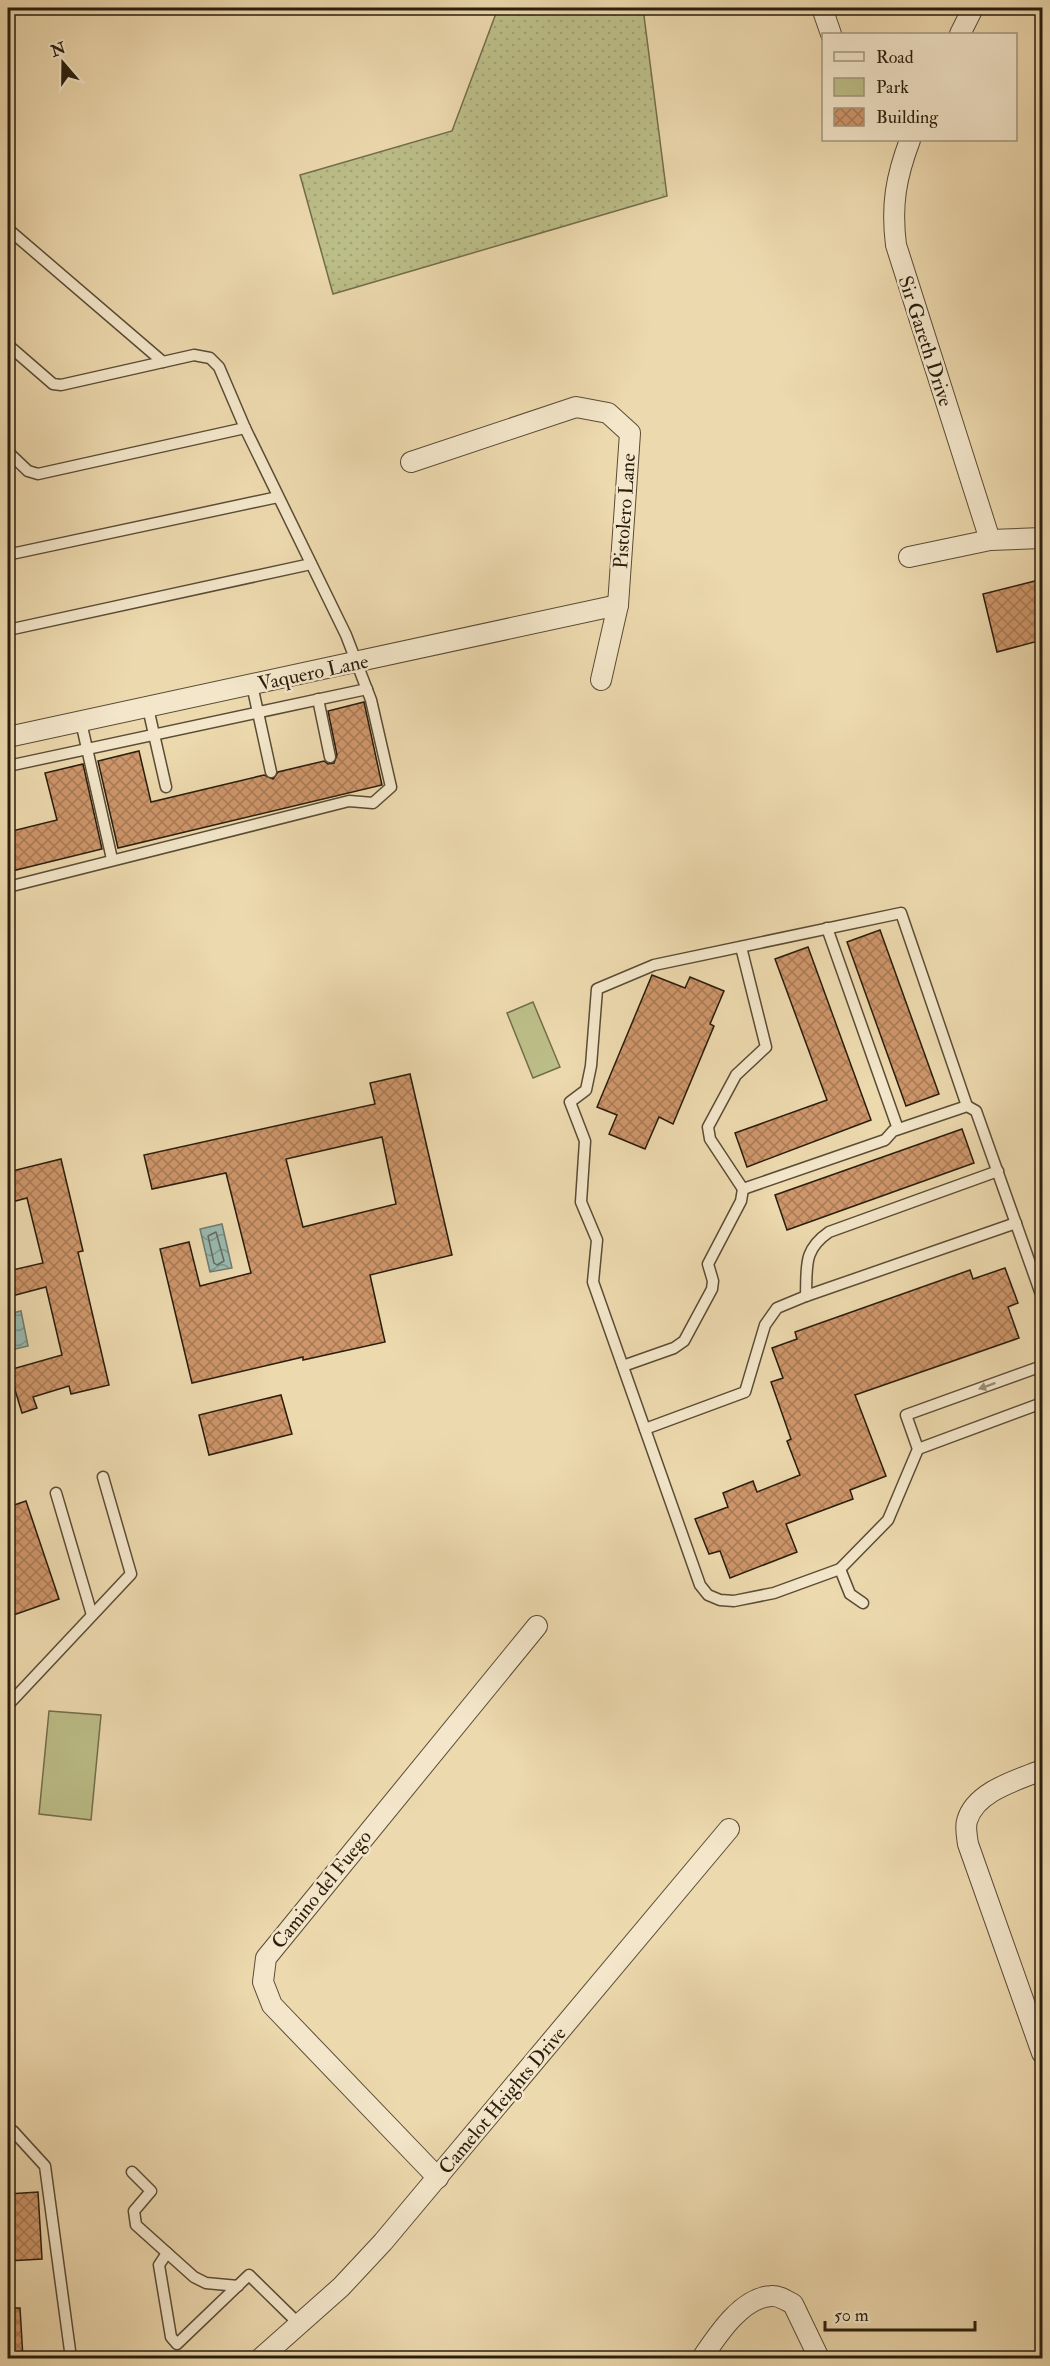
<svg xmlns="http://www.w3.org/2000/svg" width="1050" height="2366" font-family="'IM FELL Double Pica',serif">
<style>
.grass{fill:url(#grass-dots);stroke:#726e4a;stroke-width:1.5}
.park{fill:#bcbe88;stroke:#726e4a;stroke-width:1.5}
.water{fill:url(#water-waves);stroke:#6d7b6f;stroke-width:1.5}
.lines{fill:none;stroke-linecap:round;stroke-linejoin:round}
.shore{stroke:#626b5e;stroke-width:1.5}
.building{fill:url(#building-cross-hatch);stroke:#291d0d;stroke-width:1.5;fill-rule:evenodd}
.service-casing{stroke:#5a4c35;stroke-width:13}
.minor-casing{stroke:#5a4c35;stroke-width:22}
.service{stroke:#f3e6ca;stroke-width:10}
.minor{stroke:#f3e6ca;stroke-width:20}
.oneway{fill:#988c75}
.labels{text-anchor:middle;stroke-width:5;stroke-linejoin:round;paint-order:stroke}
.street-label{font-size:20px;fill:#291d0d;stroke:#f3e6ca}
</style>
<defs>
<pattern id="grass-dots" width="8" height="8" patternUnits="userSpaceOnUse" patternTransform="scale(1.5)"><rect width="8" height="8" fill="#bcbe88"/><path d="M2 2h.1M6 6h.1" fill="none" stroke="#a2a374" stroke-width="1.8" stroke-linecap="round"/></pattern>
<pattern id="water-waves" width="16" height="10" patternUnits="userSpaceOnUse" patternTransform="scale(1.5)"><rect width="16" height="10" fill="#9ab9b0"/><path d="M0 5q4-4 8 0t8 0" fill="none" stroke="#7e968e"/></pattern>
<pattern id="building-cross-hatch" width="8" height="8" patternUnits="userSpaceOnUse" patternTransform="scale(1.5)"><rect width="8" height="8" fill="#ce966a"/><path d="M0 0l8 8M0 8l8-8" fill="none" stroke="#a77a56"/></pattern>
</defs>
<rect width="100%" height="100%" fill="#edd9ae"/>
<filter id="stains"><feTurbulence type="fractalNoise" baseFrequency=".00333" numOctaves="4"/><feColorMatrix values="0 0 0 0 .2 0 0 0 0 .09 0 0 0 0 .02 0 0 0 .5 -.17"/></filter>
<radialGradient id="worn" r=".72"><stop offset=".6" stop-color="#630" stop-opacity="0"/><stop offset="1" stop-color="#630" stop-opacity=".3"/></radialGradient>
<path class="grass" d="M498 8H643L667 196 333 294 300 175 452 131Z"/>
<g class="park">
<path d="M533 1002 560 1067 533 1078 507 1013Z"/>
<path d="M49 1711 101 1715 91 1820 39 1814Z"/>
</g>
<g class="water">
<path d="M222 1224 232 1268 210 1272 200 1229Z"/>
<path d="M21 1311 28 1346 11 1350 8 1314Z"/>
</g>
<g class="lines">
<path class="shore" d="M216 1232 224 1261 217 1265 214 1263 208 1236Z"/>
</g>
<g class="building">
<path d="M1039 580 1042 594V640L997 652 983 594Z"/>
<path d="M364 702 382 785 118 848 98 761 139 751 151 802 264 775 273 779 278 772 324 761 328 764 334 763 337 755 328 711Z"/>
<path d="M83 764 102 849 8 872V832L57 820 45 773Z"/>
<path d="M880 930 939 1094 906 1106 847 942Z"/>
<path d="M808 947 871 1120 747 1167 735 1133 827 1100 775 959Z"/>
<path d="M652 975 685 988 690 977 724 991 710 1024 714 1026 673 1124 659 1117 645 1149 609 1134 617 1115 597 1107Z"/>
<path d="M410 1074 452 1255 370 1275 385 1342 303 1360V1357L192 1383 160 1249 189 1242 200 1286 251 1273 226 1173 152 1189 144 1155 375 1104 370 1083ZM382 1137 396 1204 303 1227 286 1159Z"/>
<path d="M962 1129 974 1163 787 1230 775 1195Z"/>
<path d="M61 1159 83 1251 78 1252 109 1385 71 1394 69 1386 33 1397 37 1408 22 1413 9 1370 62 1355 46 1287 8 1297V1271L43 1263 27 1198 8 1203V1172Z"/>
<path d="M1005 1268 1018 1303 1008 1307 1019 1338 855 1395 886 1476 850 1490 853 1499 786 1524 797 1552 730 1578 720 1551 709 1554 695 1519 728 1507 723 1493 753 1481 757 1492 800 1475 787 1441 791 1439 771 1382 783 1378 772 1348 797 1339 795 1332 970 1270 973 1279Z"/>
<path d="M281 1395 292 1434 209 1455 199 1415Z"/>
<path d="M26 1501 59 1599 8 1617V1507Z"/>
<path d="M38 2192 42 2259 8 2261V2194Z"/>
<path d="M8 2308H20L23 2358H8Z"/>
</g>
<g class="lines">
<defs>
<g id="service">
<path d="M8 229 163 362"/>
<path d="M8 345 53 384 61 385 194 355 210 358 219 367 245 428 346 635 371 700 391 787 373 803 349 801 8 887"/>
<path d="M8 452 28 471 38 474 245 428"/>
<path d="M8 551 16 553 278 497"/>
<path d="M8 630 311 564"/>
<path d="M252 685 271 772"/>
<path d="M318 699 330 757"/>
<path d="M148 708 166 787"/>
<path d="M81 722 112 859"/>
<path d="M8 766 367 689"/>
<path d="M827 928 898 1129"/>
<path d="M967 1106 901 913 654 965 597 989 591 1066 586 1090 570 1102 585 1141 581 1202 597 1240 593 1282 700 1585 708 1595 720 1600 734 1601 774 1593 840 1569 888 1520 918 1449 906 1415 1042 1366"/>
<path d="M743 1189 885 1140 893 1131 967 1106 976 1111 1042 1297"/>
<path d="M806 1296 1016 1223"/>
<path d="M623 1366 674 1348 684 1341 712 1289 713 1281 708 1264 741 1201 743 1189 710 1139 708 1127 736 1075 766 1047 741 947"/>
<path d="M645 1429 745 1392 765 1325 777 1308 806 1296C807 1266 803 1250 829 1232L998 1171"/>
<path d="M918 1449 1042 1403"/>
<path d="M56 1493 92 1615"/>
<path d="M840 1569 850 1594 863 1603"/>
<path d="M8 1705 131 1574 103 1477"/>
<path d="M8 2132 13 2131 45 2166 71 2358"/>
<path d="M132 2172 151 2191 134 2211 136 2225 194 2277 206 2283 238 2286"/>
<path d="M167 2253 159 2265 171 2337 177 2344 249 2275 299 2324"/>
</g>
<g id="minor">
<path d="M822 8 831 34"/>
<path d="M960 34 973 8"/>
<path d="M910 140C896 177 891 205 896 245L990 540"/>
<path d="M411 462 576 407 608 413 630 433 618 605 601 680"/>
<path d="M909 557 990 540 1042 538"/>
<path d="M8 737 618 605"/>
<path d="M1042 1770C1018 1780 975 1791 967 1821 965 1827 967 1837 968 1844L1042 2053"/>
<path d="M438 2178 272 2005 263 1982 266 1958 537 1626"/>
<path d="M261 2358 341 2287 383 2242 729 1829"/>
<path d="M702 2358C717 2336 741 2298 771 2296 778 2295 787 2301 793 2304L819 2358"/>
</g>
</defs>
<use href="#service" class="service-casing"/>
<use href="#minor" class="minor-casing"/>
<use href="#service" class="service"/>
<use href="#minor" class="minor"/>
</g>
<defs><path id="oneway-solid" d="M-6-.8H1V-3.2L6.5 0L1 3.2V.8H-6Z" transform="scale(1.5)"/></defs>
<use class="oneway" href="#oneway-solid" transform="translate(987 1386) rotate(160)"/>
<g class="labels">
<g class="street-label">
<text transform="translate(926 341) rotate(72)" y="7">Sir Gareth Drive</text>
<text transform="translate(624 511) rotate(-86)" y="7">Pistolero Lane</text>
<text transform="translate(313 672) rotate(-12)" y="7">Vaquero Lane</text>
<text transform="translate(321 1889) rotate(-51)" y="7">Camino del Fuego</text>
<text transform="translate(502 2100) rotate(-50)" y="7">Camelot Heights Drive</text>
</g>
</g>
<rect width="1050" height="2366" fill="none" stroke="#edd9ae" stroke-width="30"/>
<rect x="9" y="9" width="1032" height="2348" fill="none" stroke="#291d0d" stroke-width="3"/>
<rect x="15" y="15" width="1020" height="2336" fill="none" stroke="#291d0d" stroke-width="1.5"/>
<rect x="822" y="33" width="195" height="108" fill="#f3e6ca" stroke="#a2967e" stroke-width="1.5"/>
<rect x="834" y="52" width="30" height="9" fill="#f3e6ca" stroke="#a2967e" stroke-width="1.5"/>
<text x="876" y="63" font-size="18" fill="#291d0d">Road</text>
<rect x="834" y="78" width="30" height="18" fill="#bcbe88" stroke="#a2967e" stroke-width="1.5"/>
<text x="876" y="93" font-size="18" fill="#291d0d">Park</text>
<rect x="834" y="108" width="30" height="18" fill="url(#building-cross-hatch)" stroke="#a2967e" stroke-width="1.5"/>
<text x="876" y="123" font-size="18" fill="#291d0d">Building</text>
<g transform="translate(63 63) rotate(340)" stroke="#f3e6ca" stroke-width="4.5" paint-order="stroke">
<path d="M0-4.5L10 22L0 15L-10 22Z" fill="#291d0d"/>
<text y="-9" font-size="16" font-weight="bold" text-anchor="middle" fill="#291d0d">N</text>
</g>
<path d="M825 2321v9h150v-9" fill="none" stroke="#291d0d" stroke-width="3"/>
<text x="834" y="2321" font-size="18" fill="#291d0d" stroke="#f3e6ca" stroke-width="4.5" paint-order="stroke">50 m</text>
<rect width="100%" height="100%" filter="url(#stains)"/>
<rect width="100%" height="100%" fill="url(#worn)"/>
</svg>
